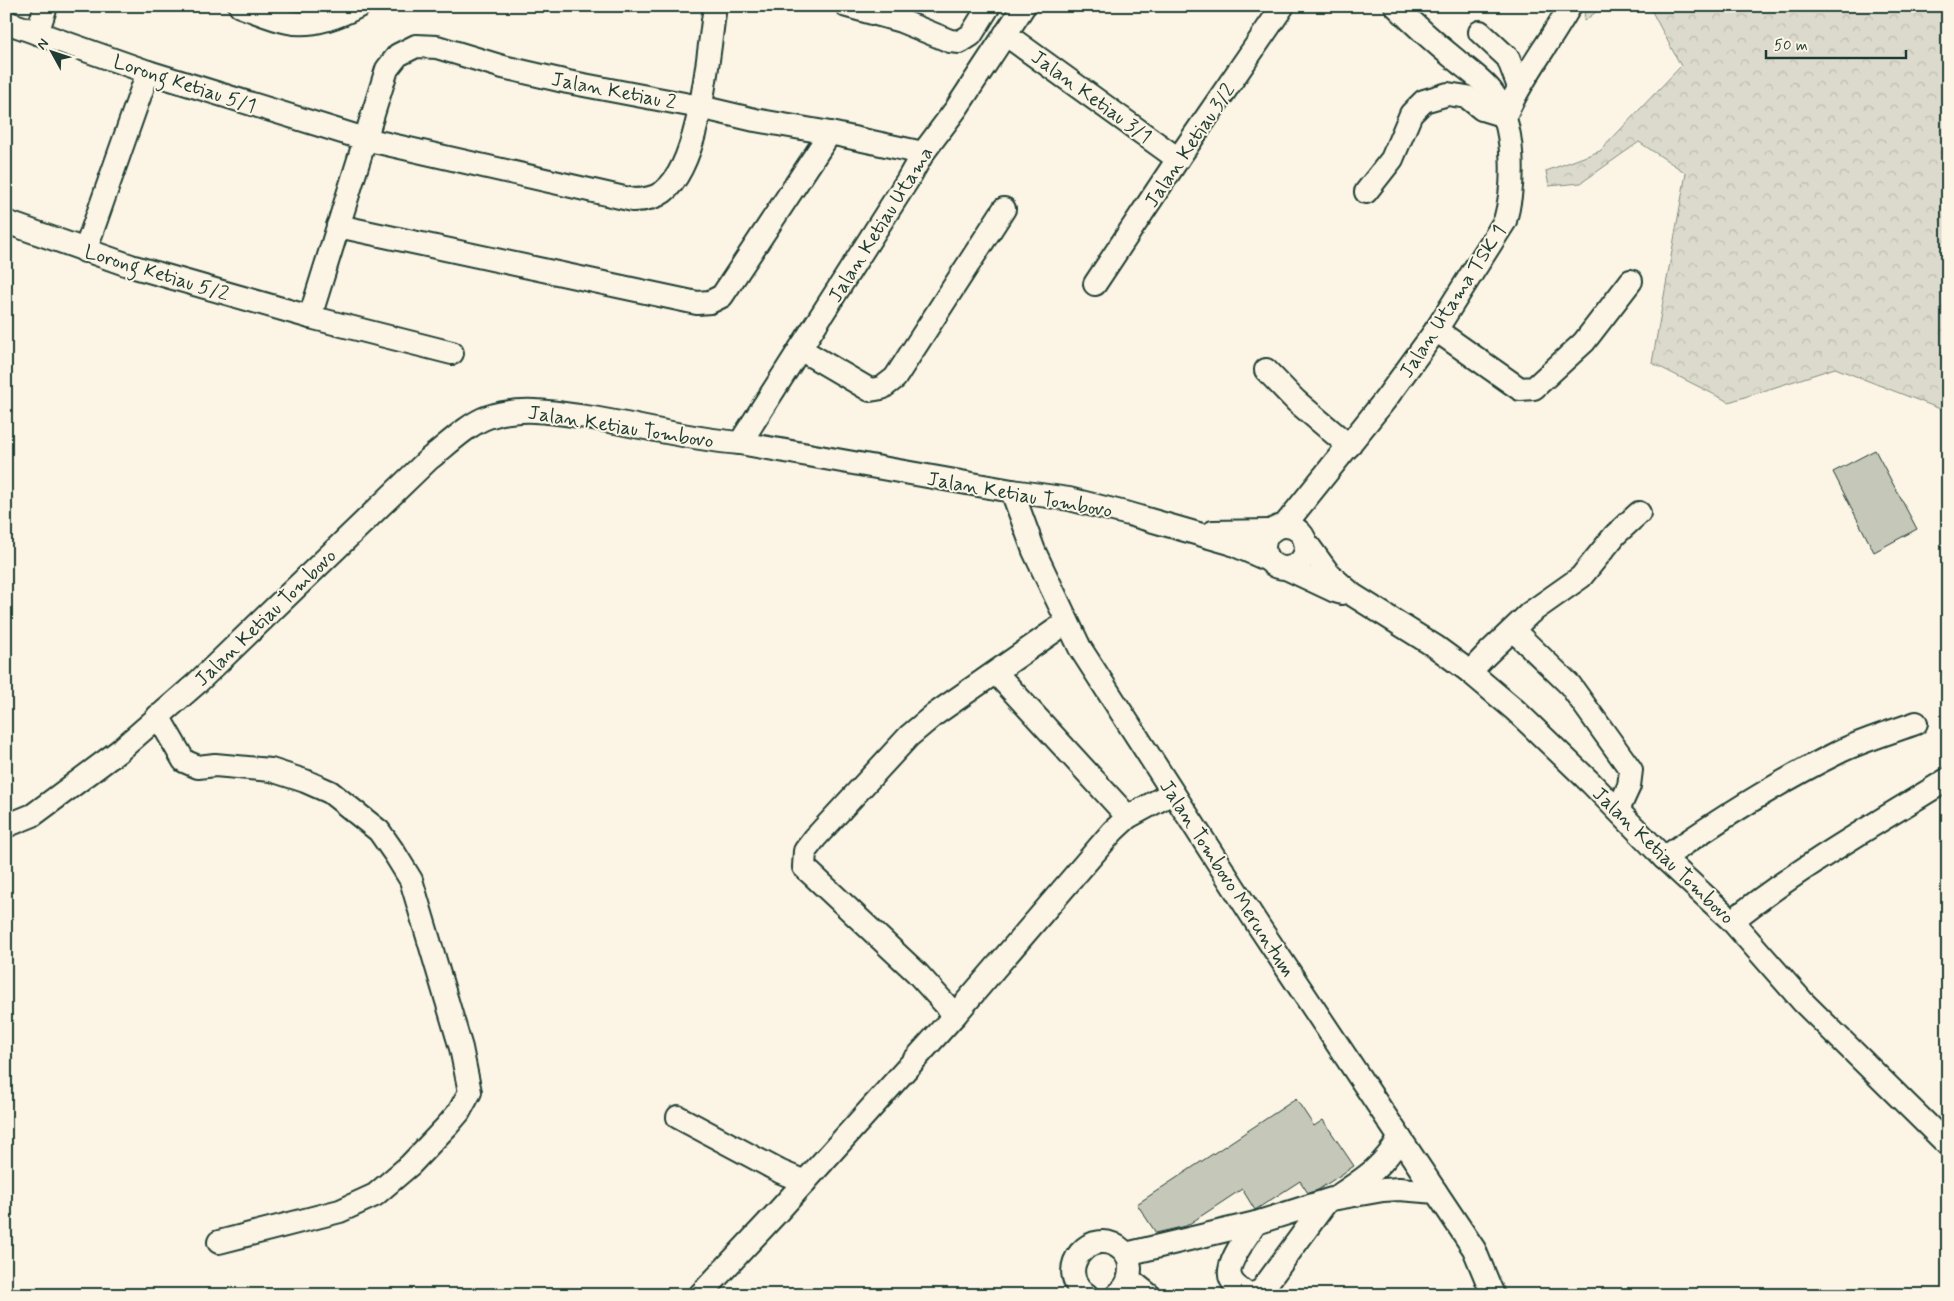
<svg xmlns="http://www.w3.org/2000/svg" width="1954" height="1301" font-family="Mynerve,sans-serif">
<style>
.forest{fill:url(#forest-crowns);stroke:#7e8c80}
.building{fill:#c5c7b9;stroke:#1f3d34}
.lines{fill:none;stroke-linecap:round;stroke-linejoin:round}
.minor-casing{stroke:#1f3d34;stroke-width:26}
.minor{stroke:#fcf5e5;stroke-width:22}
.labels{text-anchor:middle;stroke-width:4;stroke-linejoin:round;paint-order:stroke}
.street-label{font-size:20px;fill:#1f3d34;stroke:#fcf5e5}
</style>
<defs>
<pattern id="forest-crowns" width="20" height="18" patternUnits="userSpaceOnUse" patternTransform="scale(1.25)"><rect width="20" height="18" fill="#dcdacc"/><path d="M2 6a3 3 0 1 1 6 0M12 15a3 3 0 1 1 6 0" fill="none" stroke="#bcbcb0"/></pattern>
</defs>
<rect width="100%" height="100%" fill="#fcf5e5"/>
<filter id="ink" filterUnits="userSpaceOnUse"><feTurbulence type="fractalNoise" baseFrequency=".02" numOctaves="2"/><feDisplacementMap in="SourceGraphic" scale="10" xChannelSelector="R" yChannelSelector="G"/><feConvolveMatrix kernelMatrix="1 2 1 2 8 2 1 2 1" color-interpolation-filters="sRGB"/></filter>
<g filter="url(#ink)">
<g class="forest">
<path d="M1585 6H1604L1584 21Z"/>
<path d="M1649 6H1948V412L1835 368 1729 402 1652 363 1686 173 1639 142 1581 183 1549 186 1546 171 1600 151 1681 66Z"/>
</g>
<g class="building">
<path d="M1875 450 1917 529 1874 552 1833 472Z"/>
<path d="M1296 1099 1314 1126 1323 1120 1354 1166 1318 1190 1308 1193 1300 1181 1255 1210 1242 1189 1186 1226 1156 1233 1137 1204Z"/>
</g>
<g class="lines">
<defs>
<g id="minor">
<path d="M240 6C255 11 272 19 288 22 312 27 338 17 359 6"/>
<path d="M847 6 901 21 950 41 960 42 971 35 989 6"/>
<path d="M6 22 148 72 365 139 633 200C643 200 655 198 663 192 701 164 708 53 715 6"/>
<path d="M1480 32 1508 58 1519 87"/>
<path d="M37 33 46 6"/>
<path d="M1005 34 1178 159"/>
<path d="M1366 192 1392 159 1411 114 1424 101 1448 94 1467 97 1482 109 1505 116C1522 77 1549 44 1570 6"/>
<path d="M6 222 131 266 310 317 452 353"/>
<path d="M338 226 697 303 710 302 722 296 830 133"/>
<path d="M85 251 148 72"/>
<path d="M1095 284 1178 159 1283 6"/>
<path d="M310 317 387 69 398 55 416 46 437 47 503 67 568 82 700 107 755 120 830 133 923 153"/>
<path d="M1436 330 1520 389 1534 388 1584 342 1631 281"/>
<path d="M800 349 870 390 882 388 895 378 1004 209"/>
<path d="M1266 370 1296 401 1349 446"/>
<path d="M740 443 907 181 923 153 956 109 1024 6"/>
<path d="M1012 491 1034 551 1080 648 1258 925 1474 1249 1493 1295"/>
<path d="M1284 526 1385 400 1436 330 1505 221C1515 185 1516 124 1492 92 1483 80 1468 70 1456 60 1435 43 1415 25 1396 6"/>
<circle cx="1285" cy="547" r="21"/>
<path d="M1213 532 1271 531"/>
<path d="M1305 541 1329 574 1353 595 1436 647 1470 672 1515 710 1591 783 1664 858 1732 921 1803 1002 1948 1145"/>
<path d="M1286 568 1335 591 1342 593"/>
<path d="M1513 630 1570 685 1631 770 1629 786 1618 810"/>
<path d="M1470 672 1486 655 1530 613 1581 577 1615 535 1639 513"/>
<path d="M996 673 1128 817"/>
<path d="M158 716 184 761 198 767 215 765 271 770 305 781 330 792 379 831 395 854 411 880 461 1048 470 1092 459 1112 447 1126 410 1165 375 1195 340 1211 219 1242"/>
<path d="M6 826 33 815 119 751 197 683 429 459C446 446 468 424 488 417 520 406 553 412 586 417 638 425 688 439 740 443L1012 491 1069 499 1129 514 1230 543 1268 560"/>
<path d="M1664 858C1721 818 1778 782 1841 751 1864 740 1891 732 1916 723"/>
<path d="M1732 921C1798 868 1876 824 1948 779"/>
<path d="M955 1015 917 973 804 867 805 851 815 838 909 736 934 715 1067 622"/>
<path d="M678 1117 781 1172 805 1182"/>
<path d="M1341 1194C1368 1176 1383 1166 1400 1138"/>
<path d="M1256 1223C1248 1235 1224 1265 1231 1279 1234 1286 1243 1291 1249 1295L1261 1291 1327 1201"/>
<path d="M1126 1254 1256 1223 1332 1199 1383 1190 1399 1189 1436 1192"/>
<path d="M1129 1279 1149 1295"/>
<path d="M700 1295 774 1216 955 1015 1113 831 1128 817 1172 793"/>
<path d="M1087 1295C1051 1270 1093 1222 1123 1251 1127 1255 1130 1262 1130 1268 1130 1280 1126 1288 1117 1295"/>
</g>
</defs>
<use href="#minor" class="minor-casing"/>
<use href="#minor" class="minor"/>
</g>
</g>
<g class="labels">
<g class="street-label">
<text transform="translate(185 83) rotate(18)" y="7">Lorong Ketiau 5/1</text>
<text transform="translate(614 90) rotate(11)" y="7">Jalan Ketiau 2</text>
<text transform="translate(1092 96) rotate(36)" y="7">Jalan Ketiau 3/1</text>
<text transform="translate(1189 145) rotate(-56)" y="7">Jalan Ketiau 3/2</text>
<text transform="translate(880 224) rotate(-58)" y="7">Jalan Ketiau Utama</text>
<text transform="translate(157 272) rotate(17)" y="7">Lorong Ketiau 5/2</text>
<text transform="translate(1452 301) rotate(-57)" y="7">Jalan Utama TSK 1</text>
<text transform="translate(621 426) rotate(9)" y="7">Jalan Ketiau Tombovo</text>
<text transform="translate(1020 494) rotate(10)" y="7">Jalan Ketiau Tombovo</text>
<text transform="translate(265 617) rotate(-44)" y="7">Jalan Ketiau Tombovo</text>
<text transform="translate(1664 855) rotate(44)" y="7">Jalan Ketiau Tombovo</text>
<text transform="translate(1228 878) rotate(57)" y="7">Jalan Tombovo Meruntum</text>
</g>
</g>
<rect width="1954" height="1301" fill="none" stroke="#fcf5e5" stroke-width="25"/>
<rect x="12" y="12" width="1929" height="1276" fill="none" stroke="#1f3d34" stroke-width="2" filter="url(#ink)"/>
<g transform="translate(52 52) rotate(310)" stroke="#fcf5e5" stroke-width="4" paint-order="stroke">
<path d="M0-4L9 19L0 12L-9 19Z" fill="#1f3d34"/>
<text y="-8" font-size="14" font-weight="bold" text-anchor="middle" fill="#1f3d34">N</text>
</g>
<path d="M1766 50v8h140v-8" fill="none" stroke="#1f3d34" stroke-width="2.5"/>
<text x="1774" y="50" font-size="15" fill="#1f3d34" stroke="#fcf5e5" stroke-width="4" paint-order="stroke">50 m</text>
</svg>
